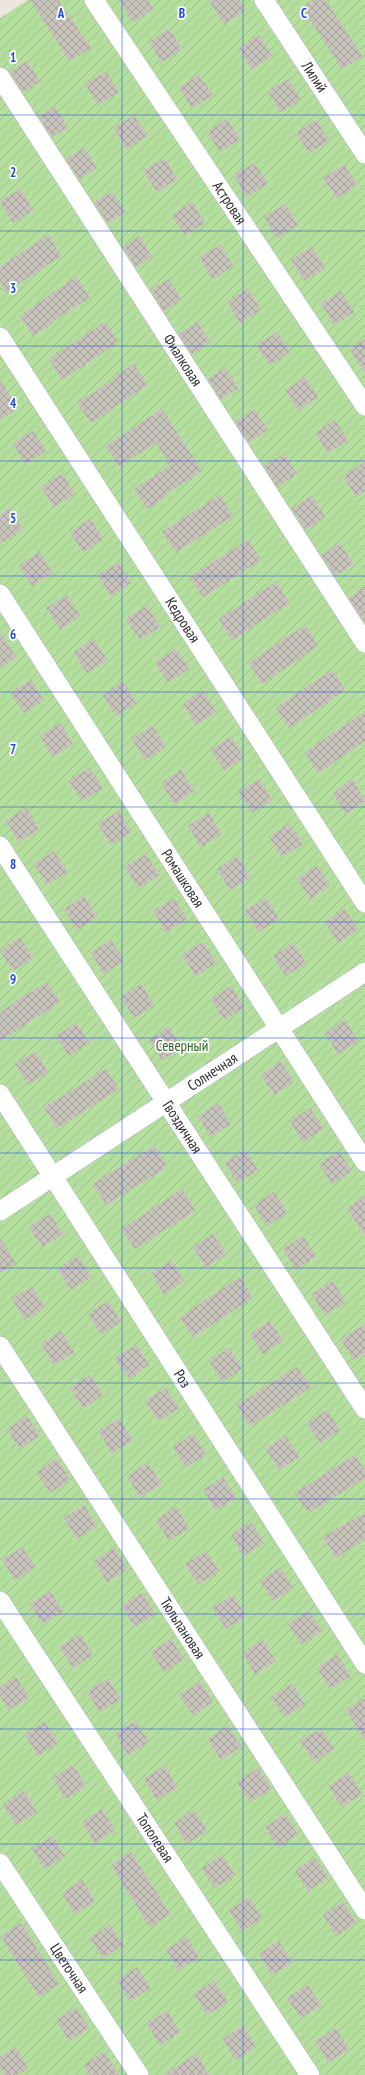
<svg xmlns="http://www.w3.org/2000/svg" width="365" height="2075" font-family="'PT Sans Narrow',sans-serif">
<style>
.garden{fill:url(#garden-furrows)}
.building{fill:url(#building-cross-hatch);stroke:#c7c2b8}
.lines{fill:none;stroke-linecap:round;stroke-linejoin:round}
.minor-casing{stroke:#b1b4be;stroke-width:20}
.minor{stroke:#fff;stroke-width:19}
.grid{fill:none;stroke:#1d4ed8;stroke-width:1;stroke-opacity:0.55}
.labels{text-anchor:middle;stroke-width:3.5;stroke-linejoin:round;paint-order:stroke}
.street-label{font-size:15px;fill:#2b2b2b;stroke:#fff}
.park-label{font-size:15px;fill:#2e641f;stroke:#fff}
.grid-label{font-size:13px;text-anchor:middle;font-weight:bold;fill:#1d4ed8;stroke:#fff;stroke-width:3.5;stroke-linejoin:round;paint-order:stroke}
</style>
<defs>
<pattern id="garden-furrows" width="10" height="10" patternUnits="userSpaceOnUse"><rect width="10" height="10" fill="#b4df9e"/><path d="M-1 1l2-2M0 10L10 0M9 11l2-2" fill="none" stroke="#9bc088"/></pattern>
<pattern id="building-cross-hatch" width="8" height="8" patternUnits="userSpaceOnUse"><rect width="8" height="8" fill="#c8c4bc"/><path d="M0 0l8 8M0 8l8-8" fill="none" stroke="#a39f99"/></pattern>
</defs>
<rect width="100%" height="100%" fill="#ece6de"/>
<path class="garden" d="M28 0H365V2075H0V18Z"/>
<g class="building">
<path d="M30 0H58L91 48 70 61Z"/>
<path d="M119 0H148L153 9 133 22Z"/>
<path d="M209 0H238L245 11 224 24Z"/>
<path d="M314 0H326L362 56 342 69 302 7Z"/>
<path d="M169 29 182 49 162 62 149 42Z"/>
<path d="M259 35 272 56 252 69 239 48Z"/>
<path d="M27 61 40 82 23 92 10 72Z"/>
<path d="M106 72 119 92 98 105 85 84Z"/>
<path d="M199 75 213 95 192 108 179 88Z"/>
<path d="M288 79 301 99 281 112 268 92Z"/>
<path d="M55 107 68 127 52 137 39 117Z"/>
<path d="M134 115 147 136 127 149 114 128Z"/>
<path d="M227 119 240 139 220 152 207 132Z"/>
<path d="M316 120 329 140 309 153 296 133Z"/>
<path d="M84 148 97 168 79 179 66 159Z"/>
<path d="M164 158 177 179 157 192 143 171Z"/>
<path d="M254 163 268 183 247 197 234 176Z"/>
<path d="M344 165 357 185 337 198 323 178Z"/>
<path d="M20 189 33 210 13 223 0 202Z"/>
<path d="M112 192 125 212 108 223 94 203Z"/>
<path d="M192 202 205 223 185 235 172 215Z"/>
<path d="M285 204 298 225 277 238 264 217Z"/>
<path d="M48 235 61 256 6 292 0 282V267Z"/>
<path d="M139 236 152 257 136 267 123 247Z"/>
<path d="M220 245 233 266 213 279 199 258Z"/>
<path d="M312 247 325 268 304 281 291 260Z"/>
<path d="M76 277 90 298 52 321 53 323 33 336 20 316Z"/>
<path d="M169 279 181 299 164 311 151 290Z"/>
<path d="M248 289 261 310 240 323 227 302Z"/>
<path d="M341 291 354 312 334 325 321 304Z"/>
<path d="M105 322 118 342 62 380 49 359Z"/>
<path d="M197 322 210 342 192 354 179 334Z"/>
<path d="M277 332 290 352 270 365 257 345Z"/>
<path d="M365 339V373L350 349Z"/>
<path d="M134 364 147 385 91 423 77 403 115 379 114 377Z"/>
<path d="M225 368 238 388 221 399 208 379Z"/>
<path d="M305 377 318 397 298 410 285 390Z"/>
<path d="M0 380 18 408 0 420Z"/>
<path d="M162 409 202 471 166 494 167 496 147 509 134 489 170 466 156 443 119 466 106 446Z"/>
<path d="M254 410 268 430 249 442 235 422Z"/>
<path d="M335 420 348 440 328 453 315 433Z"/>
<path d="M33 431 46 451 26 464 13 444Z"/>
<path d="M284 454 297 474 277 487 264 466Z"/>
<path d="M365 462V491L356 497 343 476Z"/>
<path d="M62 474 75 494 54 507 41 487Z"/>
<path d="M220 495 233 516 176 552 162 532Z"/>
<path d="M312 496 325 517 305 530 292 509Z"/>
<path d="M10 508 23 529 0 544V515Z"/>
<path d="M90 519 103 539 83 552 70 532Z"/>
<path d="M248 540 261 560 203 597 190 577Z"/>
<path d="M340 543 353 564 335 576 322 555Z"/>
<path d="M40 552 52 573 32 586 19 565Z"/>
<path d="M118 563 131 583 111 596 98 575Z"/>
<path d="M276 582 289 603 232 640 219 619Z"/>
<path d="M365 587V623L349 598Z"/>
<path d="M67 595 80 616 60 629 46 608Z"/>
<path d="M147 606 160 627 140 640 126 619Z"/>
<path d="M305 625 318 646 262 684 249 663Z"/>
<path d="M0 632 16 657 0 668Z"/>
<path d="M94 639 107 660 87 673 74 652Z"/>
<path d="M176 649 189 669 168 682 155 662Z"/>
<path d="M332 670 345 690 289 728 276 708Z"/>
<path d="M31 680 44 700 24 713 11 693Z"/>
<path d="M123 682 137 703 116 716 103 695Z"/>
<path d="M203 691 216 712 196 725 183 704Z"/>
<path d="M365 712V741L318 773 305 752Z"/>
<path d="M60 723 73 744 53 757 40 736Z"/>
<path d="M153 726 166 747 145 760 132 739Z"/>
<path d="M231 737 244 758 224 770 211 750Z"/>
<path d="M89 768 103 788 82 801 69 781Z"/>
<path d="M181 770 194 791 174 804 161 783Z"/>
<path d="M259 779 272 800 252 813 239 792Z"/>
<path d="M353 780 365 801 346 814 333 793Z"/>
<path d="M26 808 39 829 19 842 6 821Z"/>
<path d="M118 811 131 832 111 845 98 824Z"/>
<path d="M209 813 221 834 201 847 188 826Z"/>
<path d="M289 824 303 844 282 857 269 837Z"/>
<path d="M54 851 67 872 47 885 34 864Z"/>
<path d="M146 854 159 875 138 888 125 867Z"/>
<path d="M237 856 250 877 230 890 217 869Z"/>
<path d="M317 866 330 886 310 899 297 879Z"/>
<path d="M84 896 97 917 77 930 64 909Z"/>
<path d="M266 898 279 919 259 932 245 911Z"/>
<path d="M174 899 187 919 166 932 153 911Z"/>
<path d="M345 909 358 930 338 943 325 922Z"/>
<path d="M20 938 33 958 13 971 0 951Z"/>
<path d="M111 940 124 961 104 974 91 953Z"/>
<path d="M203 942 216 963 196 976 182 955Z"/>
<path d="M293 943 306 963 286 976 273 956Z"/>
<path d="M47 982 60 1002 0 1041V1012Z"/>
<path d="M141 984 154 1005 134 1018 121 997Z"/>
<path d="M231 986 244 1007 224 1020 211 999Z"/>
<path d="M345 1020 358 1041 338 1054 325 1033Z"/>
<path d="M76 1023 89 1043 69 1056 56 1036Z"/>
<path d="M169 1027 182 1048 162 1060 149 1040Z"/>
<path d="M35 1052 48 1072 28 1085 15 1064Z"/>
<path d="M281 1062 294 1082 274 1095 261 1075Z"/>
<path d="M106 1069 119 1089 57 1128 44 1108Z"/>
<path d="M218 1103 231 1124 211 1137 198 1116Z"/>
<path d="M310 1108 323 1129 303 1142 290 1121Z"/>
<path d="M154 1146 167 1167 106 1205 93 1184Z"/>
<path d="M245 1150 258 1170 238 1183 225 1163Z"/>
<path d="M339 1151 352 1171 332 1184 319 1164Z"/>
<path d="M182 1189 196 1210 135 1249 122 1229Z"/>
<path d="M274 1192 287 1213 267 1226 254 1205Z"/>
<path d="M365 1197V1236L347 1208Z"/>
<path d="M50 1214 63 1234 42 1247 29 1227Z"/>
<path d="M213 1234 226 1254 206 1267 193 1247Z"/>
<path d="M303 1236 316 1256 296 1269 283 1249Z"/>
<path d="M0 1238 16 1263 0 1273Z"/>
<path d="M78 1256 91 1277 71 1290 58 1269Z"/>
<path d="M171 1261 184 1281 164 1294 151 1273Z"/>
<path d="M240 1277 253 1298 193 1337 180 1317Z"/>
<path d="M333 1281 346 1302 325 1315 312 1294Z"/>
<path d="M32 1287 45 1307 25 1320 12 1299Z"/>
<path d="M108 1301 121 1322 101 1334 88 1314Z"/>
<path d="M270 1321 283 1341 263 1354 250 1334Z"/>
<path d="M365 1324V1353L354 1360 341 1340Z"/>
<path d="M61 1331 74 1352 54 1365 41 1344Z"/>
<path d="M136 1345 149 1365 129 1378 115 1358Z"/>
<path d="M229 1348 242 1369 222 1382 209 1361Z"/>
<path d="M297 1367 311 1387 250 1426 237 1405Z"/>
<path d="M90 1375 103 1395 83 1408 70 1388Z"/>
<path d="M166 1388 179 1408 159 1421 145 1401Z"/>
<path d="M327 1410 340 1430 320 1443 307 1423Z"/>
<path d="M27 1416 40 1436 20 1449 7 1429Z"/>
<path d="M119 1419 133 1440 112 1453 99 1432Z"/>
<path d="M193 1434 206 1455 186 1467 173 1447Z"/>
<path d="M286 1436 299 1457 279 1470 266 1449Z"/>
<path d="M355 1455 365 1470V1478L308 1513 295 1493Z"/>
<path d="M57 1459 70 1480 50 1493 37 1472Z"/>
<path d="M148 1463 161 1484 140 1497 127 1476Z"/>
<path d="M223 1477 236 1498 216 1510 203 1490Z"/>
<path d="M84 1505 97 1526 77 1539 64 1518Z"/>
<path d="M176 1507 189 1528 169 1541 156 1520Z"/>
<path d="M365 1513V1539L336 1558 323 1537Z"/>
<path d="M251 1522 264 1543 244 1556 231 1535Z"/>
<path d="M22 1547 35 1567 15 1580 2 1560Z"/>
<path d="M114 1548 127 1569 107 1582 94 1561Z"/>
<path d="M206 1551 219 1571 199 1584 185 1564Z"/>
<path d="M280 1568 293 1588 273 1601 260 1581Z"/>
<path d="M50 1591 63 1611 43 1624 30 1604Z"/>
<path d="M142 1593 155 1614 135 1627 122 1606Z"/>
<path d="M233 1595 246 1616 226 1629 213 1608Z"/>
<path d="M308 1611 322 1631 301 1644 288 1624Z"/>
<path d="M80 1634 93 1655 73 1668 60 1647Z"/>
<path d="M171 1639 184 1659 164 1672 151 1652Z"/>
<path d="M263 1640 276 1661 255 1674 243 1653Z"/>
<path d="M337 1655 350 1676 330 1689 317 1668Z"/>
<path d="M16 1677 29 1697 9 1710 0 1696V1687Z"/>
<path d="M108 1679 121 1699 100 1712 87 1692Z"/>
<path d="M200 1682 213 1702 193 1715 179 1695Z"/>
<path d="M292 1684 305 1704 285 1717 271 1697Z"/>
<path d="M365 1698V1740L346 1710Z"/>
<path d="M136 1721 149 1742 128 1755 115 1734Z"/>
<path d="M45 1722 58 1743 38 1756 25 1735Z"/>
<path d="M228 1726 241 1747 221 1760 208 1739Z"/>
<path d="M321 1729 334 1749 314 1762 300 1741Z"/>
<path d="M73 1765 86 1786 66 1799 53 1778Z"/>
<path d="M164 1766 177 1787 157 1800 144 1779Z"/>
<path d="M258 1768 271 1789 250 1802 237 1782Z"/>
<path d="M349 1773 362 1794 342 1807 329 1786Z"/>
<path d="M24 1791 37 1812 16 1825 3 1804Z"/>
<path d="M102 1809 115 1830 95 1843 82 1822Z"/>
<path d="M194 1810 207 1831 187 1844 174 1823Z"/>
<path d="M285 1814 298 1835 278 1847 265 1827Z"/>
<path d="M52 1836 65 1856 45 1869 32 1849Z"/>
<path d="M131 1852 170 1914 150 1927 111 1865Z"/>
<path d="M222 1855 235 1875 215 1888 202 1868Z"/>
<path d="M315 1858 328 1878 308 1891 295 1871Z"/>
<path d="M82 1880 95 1901 75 1914 62 1893Z"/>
<path d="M249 1898 262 1918 242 1931 229 1910Z"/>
<path d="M343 1902 356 1923 336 1936 323 1915Z"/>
<path d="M21 1923 59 1984 39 1997 1 1936Z"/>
<path d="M110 1925 123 1945 103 1958 90 1938Z"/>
<path d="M186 1937 199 1957 179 1970 166 1950Z"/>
<path d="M279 1941 292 1962 272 1975 259 1954Z"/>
<path d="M137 1967 150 1988 130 2001 117 1980Z"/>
<path d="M214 1981 228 2002 207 2015 194 1994Z"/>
<path d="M308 1985 321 2005 301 2018 287 1998Z"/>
<path d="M76 2008 89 2028 69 2041 56 2020Z"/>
<path d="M167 2011 180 2032 160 2045 147 2024Z"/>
<path d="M243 2026 256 2047 236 2060 223 2039Z"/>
<path d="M336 2029 349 2049 329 2062 315 2041Z"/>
<path d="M15 2047 28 2068 17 2075H4L0 2068V2057Z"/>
<path d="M104 2052 119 2075H90L84 2065Z"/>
<path d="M196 2054 209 2075H164Z"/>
</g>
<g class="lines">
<defs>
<g id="minor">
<path id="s1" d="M94 0 365 406"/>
<path id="s2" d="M264 0 365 154"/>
<path id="s3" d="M0 77 365 643"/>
<path id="s4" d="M0 337 365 903"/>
<path id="s5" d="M0 594 365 1162"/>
<path id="s6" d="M0 846 365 1409"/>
<path id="s7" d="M0 1094 365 1664"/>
<path id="s8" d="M0 1211 365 972"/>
<path id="s9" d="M0 1346 365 1910"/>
<path id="s10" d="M0 1601 310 2075"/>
<path id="s11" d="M0 1863 139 2075"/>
</g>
</defs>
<use href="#minor" class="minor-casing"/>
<use href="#minor" class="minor"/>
</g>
<path class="grid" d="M122 0V2075M243 0V2075M0 115H365M0 231H365M0 346H365M0 461H365M0 576H365M0 692H365M0 807H365M0 922H365M0 1038H365M0 1153H365M0 1268H365M0 1383H365M0 1499H365M0 1614H365M0 1729H365M0 1844H365M0 1960H365"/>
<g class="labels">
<g class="street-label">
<text dy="5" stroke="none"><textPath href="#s2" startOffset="92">Лилий</textPath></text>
<text dy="5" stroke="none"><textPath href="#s1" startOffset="244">Астровая</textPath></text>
<text dy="5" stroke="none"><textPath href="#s3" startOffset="337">Фиалковая</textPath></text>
<text dy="5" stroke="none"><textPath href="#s4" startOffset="337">Кедровая</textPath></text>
<text dy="5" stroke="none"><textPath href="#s5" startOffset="338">Ромашковая</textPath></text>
<text dy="5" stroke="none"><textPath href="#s8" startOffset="254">Солнечная</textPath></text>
<text dy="5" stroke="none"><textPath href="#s6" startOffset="335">Гвоздичная</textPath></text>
<text dy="5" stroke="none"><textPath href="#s7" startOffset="338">Роз</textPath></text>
<text dy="5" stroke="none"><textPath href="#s9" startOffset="336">Тюльпановая</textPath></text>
<text dy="5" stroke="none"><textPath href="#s10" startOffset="283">Тополевая</textPath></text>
<text dy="5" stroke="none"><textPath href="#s11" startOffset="126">Цветочная</textPath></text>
</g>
<g class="park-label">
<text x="182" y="1051">Северный</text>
</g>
</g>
<g class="grid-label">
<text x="61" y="18">A</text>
<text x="182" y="18">B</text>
<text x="304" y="18">C</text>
<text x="13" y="62">1</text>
<text x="13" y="177">2</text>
<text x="13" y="293">3</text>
<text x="13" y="408">4</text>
<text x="13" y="523">5</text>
<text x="13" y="639">6</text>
<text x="13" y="754">7</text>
<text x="13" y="869">8</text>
<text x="13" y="984">9</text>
</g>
</svg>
